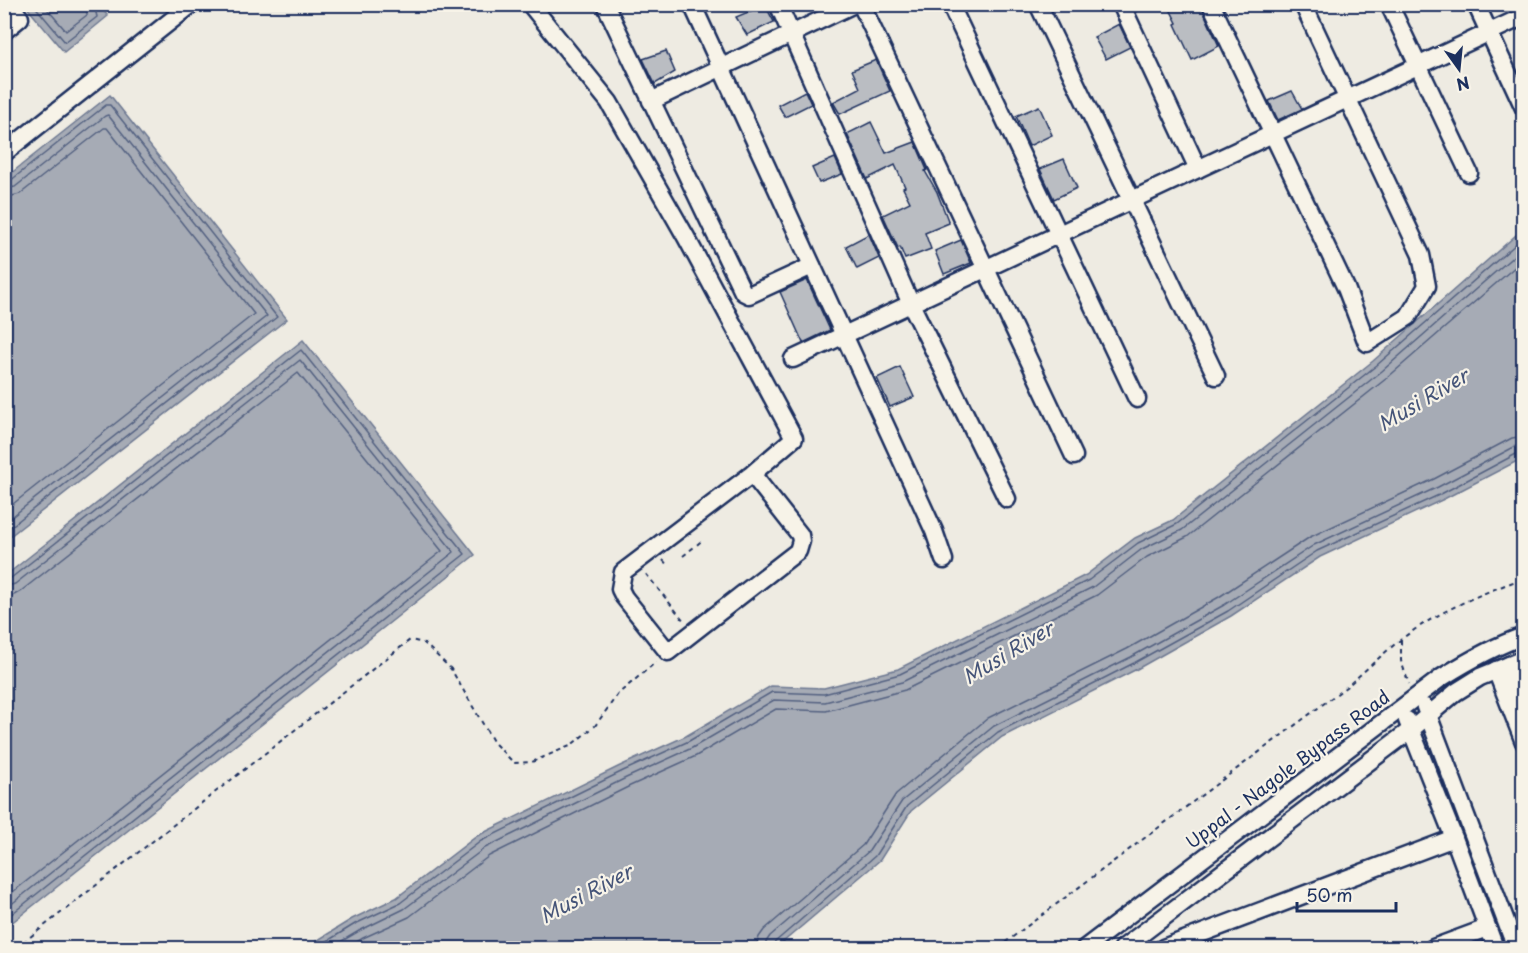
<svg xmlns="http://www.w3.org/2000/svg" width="1528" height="953" font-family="'Playpen Sans',sans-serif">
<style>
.water{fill:#a6abb5;stroke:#6e7992;stroke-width:1.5}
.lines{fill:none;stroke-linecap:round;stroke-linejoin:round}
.shore{stroke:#536181;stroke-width:1.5}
.building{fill:#babdc2;stroke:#1b2f5e;stroke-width:1.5}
.minor-casing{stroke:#1b2f5e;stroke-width:21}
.path{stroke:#1b2f5e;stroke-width:2;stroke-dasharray:4.5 4.5;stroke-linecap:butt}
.minor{stroke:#f7f3e8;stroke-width:16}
.labels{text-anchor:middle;stroke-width:4.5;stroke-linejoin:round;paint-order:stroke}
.street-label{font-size:18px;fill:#1b2f5e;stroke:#f7f3e8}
.water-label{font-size:20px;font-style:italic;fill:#455478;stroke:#f7f3e8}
</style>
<rect width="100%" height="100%" fill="#eeebe2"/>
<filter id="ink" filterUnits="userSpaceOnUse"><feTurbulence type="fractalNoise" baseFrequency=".0167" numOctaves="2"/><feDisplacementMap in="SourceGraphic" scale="12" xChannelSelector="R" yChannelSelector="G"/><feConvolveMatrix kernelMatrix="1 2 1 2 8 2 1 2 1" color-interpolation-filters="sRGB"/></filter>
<g filter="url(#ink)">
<g class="water">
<path d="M25 5H98L108 16 64 52Z"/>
<path d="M110 95 287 319 5 540V178Z"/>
<path d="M1523 229V458L1444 499 1320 557 1231 616 1137 669 1002 737 911 811 880 860 776 948H305L352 919 396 898 477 836 620 766 686 736 771 686 824 688 898 669 1086 575 1135 538 1173 520 1373 361Z"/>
<path d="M303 340 475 555 5 928V576Z"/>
</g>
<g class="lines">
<g class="shore">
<path d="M33 4 65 42 97 17 94 4"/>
<path d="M43 4 66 31 87 15 86 4"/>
<path d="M4 182 10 181 106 105H110L277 317 4 532"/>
<path d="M4 189 15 187 105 116 108 115 267 316 4 523"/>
<path d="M4 198 20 194 104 128H107L254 314 4 511"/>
<path d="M4 580 11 578 301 350 465 554 4 920"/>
<path d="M4 587 15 584 300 360 454 552 4 910"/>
<path d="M4 597 14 595 21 591 298 373 442 551 4 899"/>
<path d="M316 948 355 924 400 903 481 841 623 771 689 741 772 692 824 694 900 674 1089 580 1138 543 1177 524 1377 365 1524 237"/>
<path d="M330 948 359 931 404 909 485 848 626 778 692 748 774 700 825 702 902 682 1093 587 1142 549 1182 530 1382 371 1524 247"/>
<path d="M347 948 363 938 409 917 489 856 630 786 696 756 776 709 826 711 905 690 1097 595 1147 557 1187 537 1387 378 1524 259"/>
<path d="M756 948 759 937 764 930 863 845 896 794 988 718 1127 649 1219 597 1310 537 1434 479 1512 438 1524 436"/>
<path d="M766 948V942L770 936 869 851 902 801 994 726 1131 657 1224 605 1314 545 1438 487 1516 446 1524 445"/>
<path d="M773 948 775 942 875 856 907 806 998 732 1134 663 1228 611 1317 551 1441 494 1518 453H1524"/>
</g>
</g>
<g class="building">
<path d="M1179 4H1200L1219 46 1192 60 1175 24 1177 23 1170 9Z"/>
<path d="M765 5 774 22 747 35 736 17Z"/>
<path d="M1119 24 1130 47 1106 59 1094 37Z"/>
<path d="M666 51 675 72 655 84 643 59Z"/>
<path d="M876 60 890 91 840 114 833 102 860 88 852 70Z"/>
<path d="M805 91 811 104 785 117 778 105Z"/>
<path d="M1292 91 1302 109 1278 120 1269 101Z"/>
<path d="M1039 106 1052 135 1029 146 1016 116Z"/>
<path d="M871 122 886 153 915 142 927 170 925 171 937 192 949 223 925 233 931 249 905 259 900 247 898 248 883 215 910 202 903 188 905 187 895 165 867 179 847 134Z"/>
<path d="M835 158 842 174 819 183 812 168Z"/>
<path d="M1064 159 1077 188 1054 199 1040 169Z"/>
<path d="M869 234 879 258 857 269 846 246Z"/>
<path d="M961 240 971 263 944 274 935 251Z"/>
<path d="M807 280 830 330 803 343 780 292Z"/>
<path d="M900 367 914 397 890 407 877 378Z"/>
</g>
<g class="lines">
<defs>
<g id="minor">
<path d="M530 4 609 102 686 237 794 438 752 474 623 572 620 589 624 597 668 652 798 551 801 541 800 535 752 474"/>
<path d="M605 4 743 292 749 295 812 266"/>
<path d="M692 4 934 531 944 560"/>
<path d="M778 4 911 304 1007 499"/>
<path d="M861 4 1074 456"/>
<path d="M950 4 1137 399"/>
<path d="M1038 4 1216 376"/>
<path d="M1121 4 1198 169"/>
<path d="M1211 4 1346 288 1367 343 1408 317 1427 286 1421 255 1303 4"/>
<path d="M1389 4 1469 173"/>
<path d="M1476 4 1524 108"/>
<path d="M4 31 20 18 10 4"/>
<path d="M651 101 854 4"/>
<path d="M4 153 192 4"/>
<path d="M793 359 1524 16"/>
<path d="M1509 665 1524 699"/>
<path d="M1496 670 1524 742"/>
<path d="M1425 707 1516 948"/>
<path d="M1407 720 1454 838 1495 948"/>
<path d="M1085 948 1441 678C1468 661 1494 646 1524 636"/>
<path d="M1123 948 1412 729 1456 692 1480 677 1524 659"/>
<path d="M1163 948 1454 838"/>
<path d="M1433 948 1487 928"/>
</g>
</defs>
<use href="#minor" class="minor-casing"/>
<g class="path">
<path d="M683 556 704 539"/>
<path d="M663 560 668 566"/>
<path d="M646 574 684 621"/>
<path d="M1401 640V661L1409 684"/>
<path d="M16 948 410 640 424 643 451 669 494 743 514 763 532 762 570 746 595 726 618 694 656 662"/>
<path d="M998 948 1346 687C1364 672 1381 655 1399 641 1436 612 1480 594 1524 578"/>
</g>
<use href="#minor" class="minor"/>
</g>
</g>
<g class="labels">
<g class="street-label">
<text transform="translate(1288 770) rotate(-37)" y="6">Uppal - Nagole Bypass Road</text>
</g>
<g class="water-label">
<text transform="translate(1423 400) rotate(-31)" y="7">Musi River</text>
<text transform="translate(1008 653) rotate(-31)" y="7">Musi River</text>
<text transform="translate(586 894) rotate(-28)" y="7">Musi River</text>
</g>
</g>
<rect width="1528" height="953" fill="none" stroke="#f7f3e8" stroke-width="24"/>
<rect x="12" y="12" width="1504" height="929" fill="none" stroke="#1b2f5e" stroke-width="2" filter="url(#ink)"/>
<g transform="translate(1459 69) rotate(165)" stroke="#f7f3e8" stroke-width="4.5" paint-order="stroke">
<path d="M0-4.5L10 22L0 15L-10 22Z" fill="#1b2f5e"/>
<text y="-9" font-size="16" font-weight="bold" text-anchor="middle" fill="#1b2f5e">N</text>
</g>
<path d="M1297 902v9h99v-9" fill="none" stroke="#1b2f5e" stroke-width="3"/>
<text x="1306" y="902" font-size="18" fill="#1b2f5e" stroke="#f7f3e8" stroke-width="4.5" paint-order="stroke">50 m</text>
</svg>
